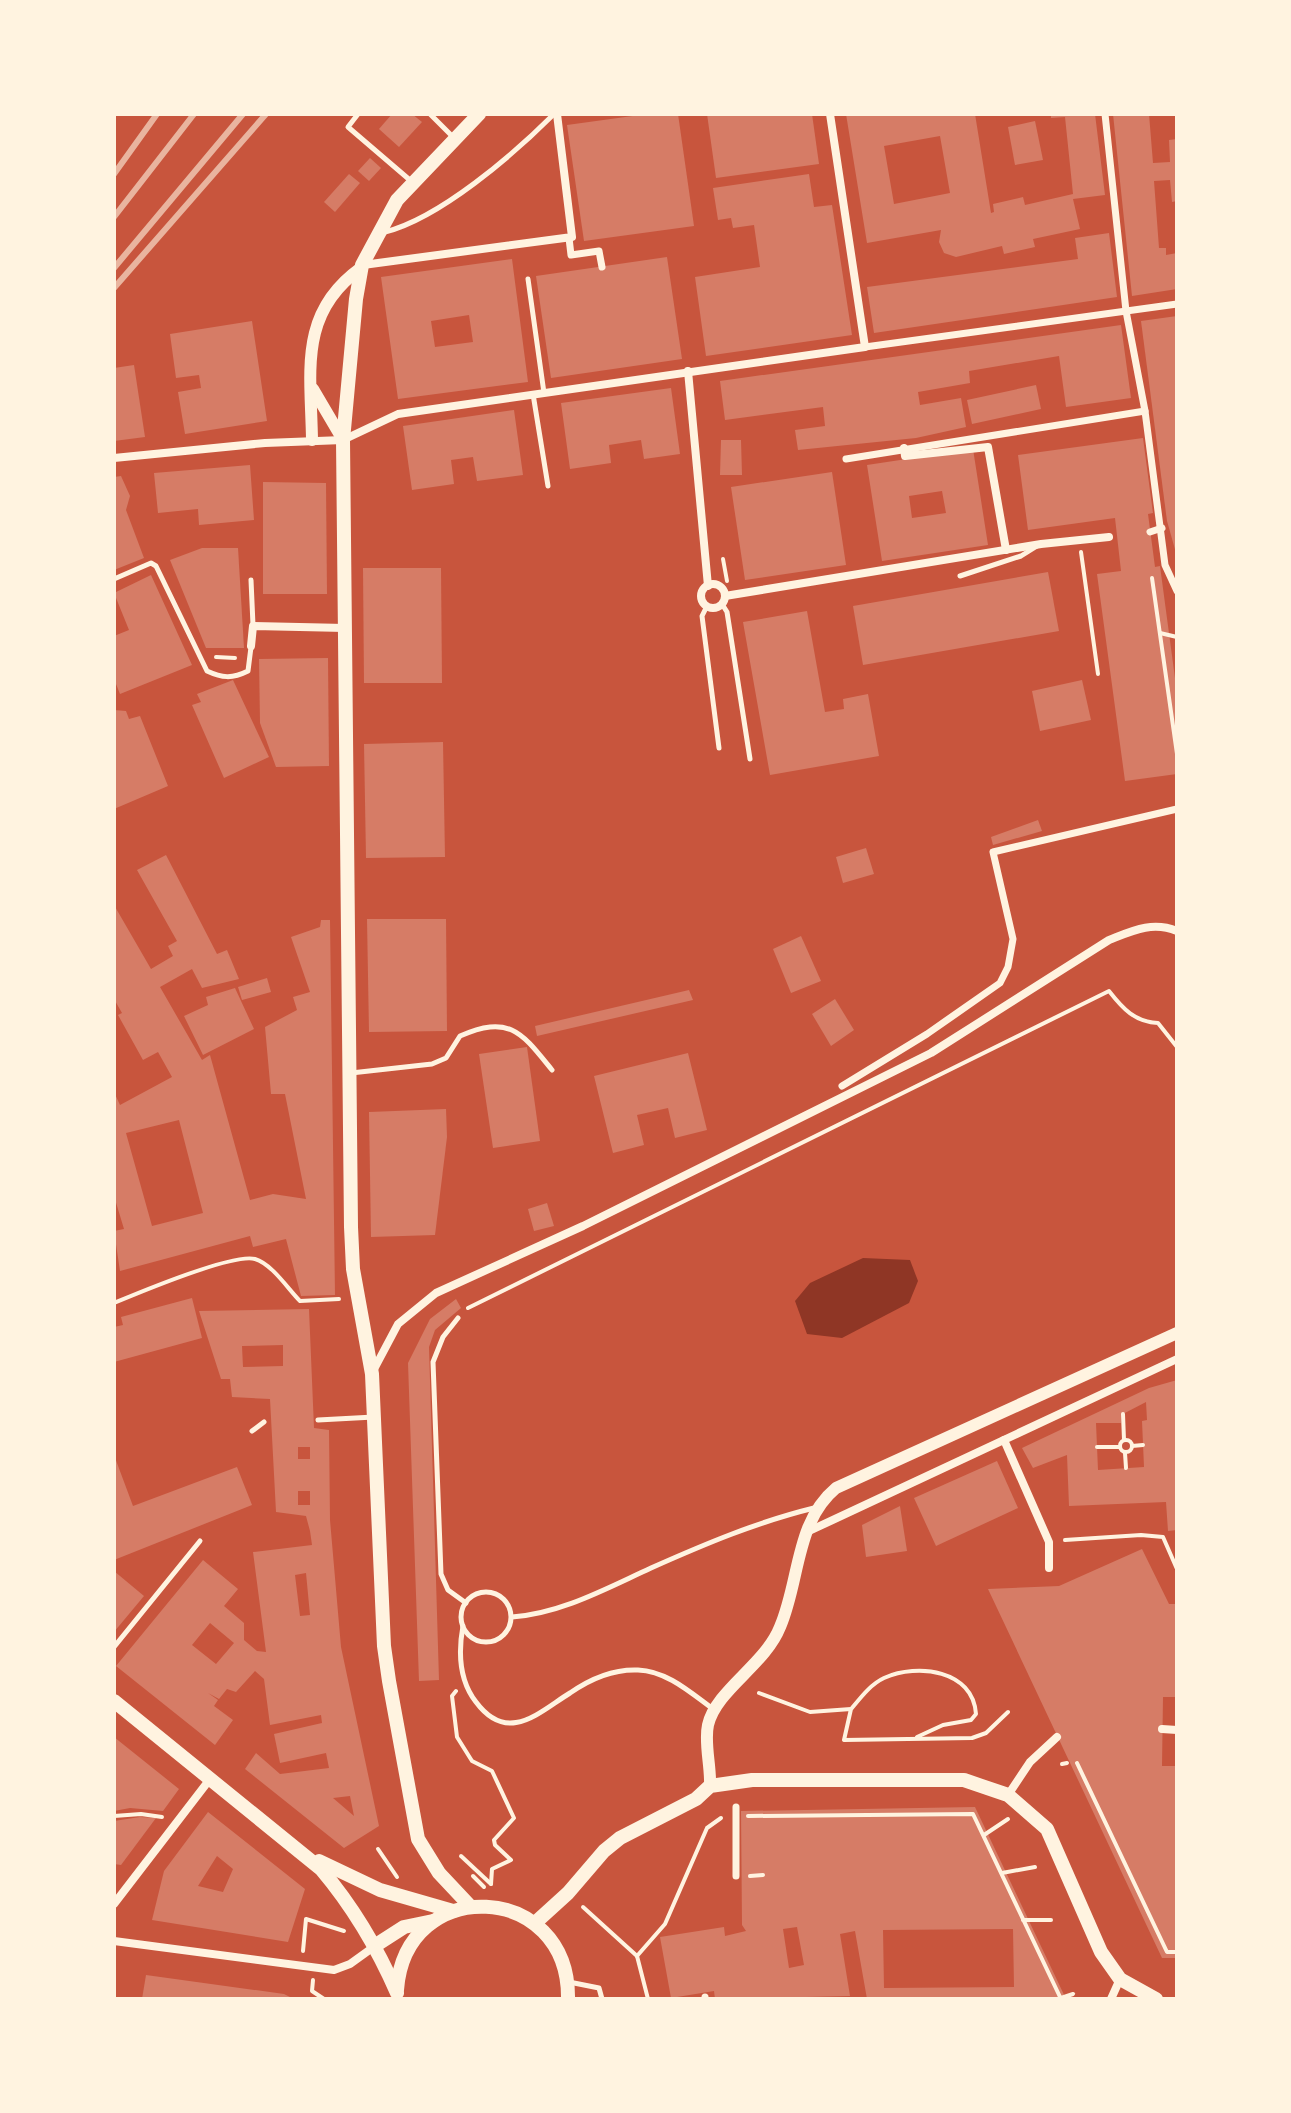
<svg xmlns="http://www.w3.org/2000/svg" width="1291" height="2113" font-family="'Golos Text',sans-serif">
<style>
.water{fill:#8f3625}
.building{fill:#d67c66;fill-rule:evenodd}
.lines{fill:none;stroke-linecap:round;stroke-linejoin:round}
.path{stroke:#fff3e0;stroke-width:4}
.service{stroke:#fff3e0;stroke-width:5}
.pedestrian{stroke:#fff3e0;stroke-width:7}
.minor{stroke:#fff3e0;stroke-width:8}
.tertiary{stroke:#fff3e0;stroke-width:12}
.secondary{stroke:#fff3e0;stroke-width:14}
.rail{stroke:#e9b49f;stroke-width:6}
</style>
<rect width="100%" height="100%" fill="#c8553d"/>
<path class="water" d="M863 1258 910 1260 918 1281 909 1303 842 1338 807 1334 795 1301 810 1283Z"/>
<g class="building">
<path d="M392 114H412L422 122 399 147 379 129Z"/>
<path d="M647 114H678L694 226 584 241 567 125Z"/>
<path d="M707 114H812L819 164 716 178Z"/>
<path d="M846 114H975L991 213 994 212 993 204 1023 197 1025 205 1073 194 1065 117 1051 118V114H1095L1105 195 1073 199 1080 229 1033 239 1035 247 1004 254 1002 246 956 257 944 253 939 242 941 230 867 243ZM940 136 950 193 894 204 884 146Z"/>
<path d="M1113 114H1149L1153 163 1170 162 1169 140 1177 139V201L1172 202 1170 180 1154 181 1159 248H1166V255L1177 253V289L1132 296Z"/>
<path d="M1035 121 1043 160 1015 165 1008 127Z"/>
<path d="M370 158 381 168 369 181 358 171Z"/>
<path d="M349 174 360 183 335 212 324 202Z"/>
<path d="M809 174 814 207 832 205 852 335 706 356 695 277 760 267 754 225 733 228 731 218 718 220 713 188Z"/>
<path d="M1109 233 1117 297 874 333 867 287 1078 259 1075 238Z"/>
<path d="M667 257 682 359 551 378 536 276Z"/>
<path d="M512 259 528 382 398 399 381 277ZM469 315 473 342 435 347 431 321Z"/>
<path d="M1177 316V553H1176L1167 521 1141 321Z"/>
<path d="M252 321 267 421 185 434 178 392 201 388 199 375 176 378 170 334Z"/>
<path d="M1121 325 1131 398 1066 407 1059 356 969 371 970 383 918 392 920 405 961 398 966 427 916 438 798 450 795 430 825 426 823 407 725 420 720 381Z"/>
<path d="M134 365 145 437 114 441V368Z"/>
<path d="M1036 385 1041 409 972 424 967 400Z"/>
<path d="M671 388 680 454 644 459 641 440 609 445 611 463 570 469 561 403Z"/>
<path d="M514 410 523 475 477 481 473 457 451 460 454 484 412 490 403 426Z"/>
<path d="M1143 438 1153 513 1148 514 1155 567 1160 566 1177 693V774L1125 781 1097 574 1121 571 1115 518 1028 530 1018 455Z"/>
<path d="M721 440H741L742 475H720Z"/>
<path d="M973 449 988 545 882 561 867 465ZM942 491 946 513 912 518 909 496Z"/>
<path d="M250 465 254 520 199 525 198 509 158 513 154 473Z"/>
<path d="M832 472 846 565 745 580 731 487Z"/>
<path d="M121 476 130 496 126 510 144 558 114 570V477Z"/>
<path d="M263 482 326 483 327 594H263Z"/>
<path d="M202 548H238L244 648H206L170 560Z"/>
<path d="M363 568H441L442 683H364Z"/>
<path d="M1048 572 1059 631 863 665 853 606Z"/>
<path d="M151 575 192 665 120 694 114 679V636L129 630 114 593Z"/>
<path d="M807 611 825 712 844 709 843 699 868 694 879 756 770 775 743 622Z"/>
<path d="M328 658 329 766 276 767 260 723 259 659Z"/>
<path d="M233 680 269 757 224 778 192 705 201 702 197 694Z"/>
<path d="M1082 680 1091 720 1040 731 1032 691Z"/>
<path d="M114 710 126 711 129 719 140 716 168 786 114 809Z"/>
<path d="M443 742 445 857 366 858 364 744Z"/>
<path d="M1038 820 1042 831 993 845 991 837Z"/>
<path d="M866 848 874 874 843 883 836 857Z"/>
<path d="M166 855 217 954 227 950 239 979 202 988 192 969 160 987 202 1060 210 1055 250 1200 273 1194 306 1199 285 1094H271L265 1027 297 1010 293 997 310 992 291 937 320 927 321 920H330L335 1295 301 1296 286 1239 253 1247 250 1236 120 1271 114 1231 124 1229 114 1196V1092L120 1105 172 1077 158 1052 143 1060 118 1015 122 1013 114 999V905L151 969 173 956 168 946 177 941 137 870ZM179 1120 203 1213 152 1226 126 1133Z"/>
<path d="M367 919H446L447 1031 369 1032Z"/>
<path d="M801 936 821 981 791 993 773 949Z"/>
<path d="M267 978 271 992 242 1000 238 987Z"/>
<path d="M235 988 254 1029 203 1055 184 1016 208 1005 206 997Z"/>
<path d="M689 990 693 1000 537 1036 535 1026Z"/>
<path d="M835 999 854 1030 831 1046 812 1014Z"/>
<path d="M527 1047 540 1141 493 1148 479 1054Z"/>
<path d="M688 1053 707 1130 675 1138 668 1108 637 1115 644 1145 613 1153 594 1076Z"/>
<path d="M446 1109 447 1137 435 1235 371 1237 369 1112Z"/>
<path d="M547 1203 554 1226 534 1231 528 1209Z"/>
<path d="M192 1298 202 1338 114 1362V1327L123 1325 121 1317Z"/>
<path d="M456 1299 461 1308 435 1330 429 1347 439 1680 419 1681 408 1363 430 1319Z"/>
<path d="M309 1309 314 1428 329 1430 330 1520 341 1647 379 1826 344 1848 245 1769 256 1753 280 1774 329 1768 326 1753 280 1763 274 1734 322 1723 321 1715 270 1725 264 1679 255 1671 236 1692 227 1689 219 1699 208 1693 218 1700 214 1706 233 1720 215 1745 116 1666 203 1560 238 1589 224 1606 244 1623V1640L257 1651 266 1652 253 1552 312 1545 310 1531 306 1516 276 1512 270 1399 232 1397 230 1379H221L199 1311ZM283 1345V1366L243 1367 242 1346ZM298 1447H310V1459H298ZM298 1491H310V1505H298ZM306 1573 310 1615 300 1616 295 1575ZM210 1623 234 1643 216 1664 192 1645ZM350 1796 354 1816 333 1798Z"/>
<path d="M1177 1380V1530L1168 1531 1166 1502 1069 1506 1067 1455 1033 1468 1022 1448 1149 1388ZM1146 1402 1147 1420 1142 1421 1144 1467 1098 1470 1096 1423H1121V1415Z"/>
<path d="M114 1455 133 1506 237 1467 252 1505 114 1560Z"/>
<path d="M997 1461 1018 1508 936 1546 914 1498Z"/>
<path d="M900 1506 907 1551 866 1557 862 1525Z"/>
<path d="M1142 1549 1169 1604H1177V1697H1163L1162 1766H1177V1958H1162L988 1589 1059 1586Z"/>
<path d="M114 1571 144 1596 114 1632Z"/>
<path d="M114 1737 179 1789 163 1811 130 1808 114 1811Z"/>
<path d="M975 1807 1066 1999H867L855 1931 840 1934 850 1996 715 1999 714 1991 671 1998 660 1937 724 1927 725 1936 746 1931 742 1925 741 1811ZM797 1927 804 1965 789 1968 783 1929ZM1013 1929 1014 1987 884 1988 883 1930Z"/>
<path d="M208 1812 305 1889 288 1942 152 1920 164 1871ZM217 1856 233 1869 223 1892 198 1886Z"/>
<path d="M140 1817 156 1818 121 1865 114 1864V1821Z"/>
<path d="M146 1975 284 1994 294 1999H142Z"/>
</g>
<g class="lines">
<g class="path">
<path d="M1081 552 1098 674"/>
<path d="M723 559 727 581"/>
<path d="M1152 578 1177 754"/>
<path d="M1160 633 1177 637"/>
<path d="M216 657 235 658"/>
<path d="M114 1303C138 1293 233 1253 255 1259 272 1264 288 1289 300 1301L339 1299"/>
<path d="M468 1308 1109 991C1123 1009 1135 1022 1158 1023L1177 1047"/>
<path d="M1123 1414 1124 1440"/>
<circle cx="1126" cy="1446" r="6"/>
<path d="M1132 1446 1143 1445"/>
<path d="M1097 1447H1119"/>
<path d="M1125 1453 1126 1468"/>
<path d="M1065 1540 1141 1535 1163 1537 1177 1569"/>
<path d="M456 1691 452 1696 457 1737 472 1761 492 1771 514 1818 494 1840 495 1845 511 1860 492 1869 491 1884"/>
<path d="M759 1693 810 1712 851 1709 844 1740 972 1738 986 1733 1008 1712"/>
<path d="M852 1708C861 1697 871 1684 884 1678 918 1663 973 1670 976 1714L971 1720 943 1725 917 1737"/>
<path d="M1077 1763 1167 1952H1177"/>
<path d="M1062 1764 1067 1763"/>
<path d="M114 1816 141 1814 162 1817"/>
<path d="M748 1816 973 1814 1061 1999"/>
<path d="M984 1835 1008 1819"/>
<path d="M378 1849 397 1877"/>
<path d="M461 1856 491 1884"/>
<path d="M1002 1873 1035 1867"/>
<path d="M473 1876 484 1887"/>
<path d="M750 1876 763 1875"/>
<path d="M583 1907 637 1956"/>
<path d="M1023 1920H1051"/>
<path d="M303 1951 306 1919 344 1931"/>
<path d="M637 1956 665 1924 707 1828 721 1818"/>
<path d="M637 1956 648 1999"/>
<path d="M313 1980 312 1991 324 1999"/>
<path d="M1061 1998 1073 1994"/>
</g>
<g class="service">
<path d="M358 114 348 127 411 181"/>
<path d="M430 114 453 137"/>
<path d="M385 232C440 218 513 155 554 114"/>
<path d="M528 279 544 393"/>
<path d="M533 394 548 486"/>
<path d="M960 576 1021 556 1037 546"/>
<path d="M114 579 151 563 156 566 207 671C222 678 232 679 248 671L251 647"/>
<path d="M251 580 253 625"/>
<path d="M722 604 727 612 750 759"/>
<path d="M707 606 702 616 719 748"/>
<path d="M351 1073 432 1064 446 1058 460 1036C510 1014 522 1033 552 1070"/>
<path d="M458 1318 443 1337 433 1362 441 1574 448 1590 466 1603"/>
<path d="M318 1420 374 1417"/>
<path d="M252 1431 264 1422"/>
<circle cx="486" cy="1617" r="25"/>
<path d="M512 1617C562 1613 605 1589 651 1568 705 1544 757 1522 814 1508"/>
<path d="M463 1626C458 1653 459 1680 476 1702 508 1745 539 1712 570 1693 590 1679 614 1669 638 1670 667 1671 691 1693 713 1709"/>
<path d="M114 1647 200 1541"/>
<path d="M569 1982 599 1988 602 1999"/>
</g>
<g class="pedestrian">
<path d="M1105 114 1126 311 1145 411 1165 565 1177 591"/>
<path d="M569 238 571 255 599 251 602 267"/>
<path d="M865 347 1177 304"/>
<path d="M846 459 1145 411"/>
<path d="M1150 532 1162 528"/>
<path d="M842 1086 927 1034 1000 983 1008 967 1013 939 993 852 1177 809"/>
<path d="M736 1807V1876"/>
<path d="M705 1997V1999"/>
</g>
<g class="minor">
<path d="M363 265 572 237 557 114"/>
<path d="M688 371 708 586"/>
<path d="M904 448 905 456 988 447 1006 550"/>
<path d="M114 458 265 443 343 440 398 414 865 347 830 114"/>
<circle cx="713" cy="596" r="12"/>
<path d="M725 596 1041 544 1109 537"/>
<path d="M251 646 253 626 345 628"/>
<path d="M372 1373 398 1324 436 1293 583 1226 931 1053 1109 940C1132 931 1152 921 1177 931"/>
<path d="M1004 1440 1049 1542V1568"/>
<path d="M807 1532 1177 1359"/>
<path d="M1162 1729 1177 1730"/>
<path d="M1008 1795 1030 1762 1057 1737"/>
<path d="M114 1904 210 1779"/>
<path d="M114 1941 334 1970 350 1964 375 1946"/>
<path d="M1111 1999 1120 1979"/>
</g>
<g class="tertiary">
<path d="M313 389 343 440"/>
<path d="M312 440C311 371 298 313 361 268"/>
<path d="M710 1786C711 1766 704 1743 708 1725 716 1690 765 1665 780 1627 800 1581 795 1522 836 1488L1177 1333"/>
</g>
<g class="secondary">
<path d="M114 1701 321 1869C354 1908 377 1947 397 1993"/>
<path d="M319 1861 380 1890 453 1911"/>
<path d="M470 1906 439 1873 418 1839 389 1681 384 1646 372 1374 353 1269 351 1227 343 440 356 299 362 265 397 200 479 114"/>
<path d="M535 1923 568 1893 604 1851 620 1838 696 1799 710 1786 752 1780H964L1008 1795 1047 1829 1101 1952 1120 1979 1156 1999"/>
<path d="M376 1945 404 1927 433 1921"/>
<path d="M397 1990C405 1874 570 1881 568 1999"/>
</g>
<g class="rail">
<path d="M114 174 157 114"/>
<path d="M114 217 194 114"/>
<path d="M114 268 243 114"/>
<path d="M114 288 266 114"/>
</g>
</g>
<rect width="1291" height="2113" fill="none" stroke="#fff3e0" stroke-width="232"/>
</svg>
